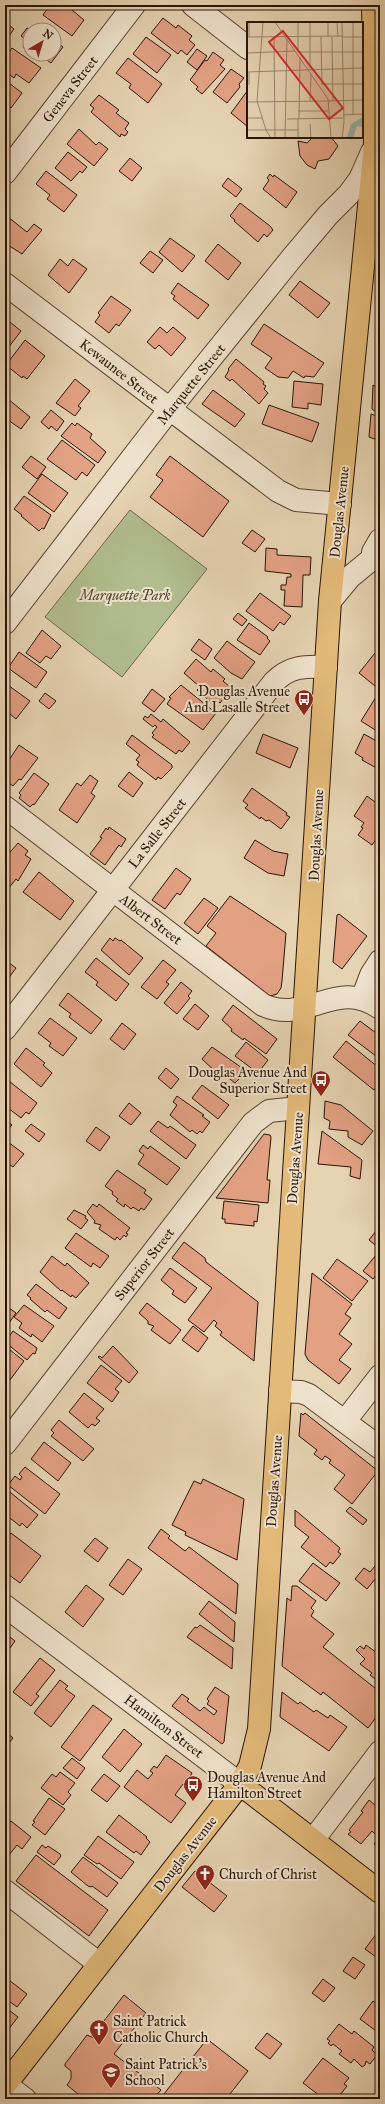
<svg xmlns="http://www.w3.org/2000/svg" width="385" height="2104" font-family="'IM FELL Great Primer',serif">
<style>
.green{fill:#b1bd8f;stroke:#6d684a}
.building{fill:#e3a184;stroke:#291305}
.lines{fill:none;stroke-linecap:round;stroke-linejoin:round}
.minor-casing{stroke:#584330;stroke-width:24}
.major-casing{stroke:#291305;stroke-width:24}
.minor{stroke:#efe2cd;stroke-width:22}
.major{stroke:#e3ba79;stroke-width:22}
.labels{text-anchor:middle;stroke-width:4;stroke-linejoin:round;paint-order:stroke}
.street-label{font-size:14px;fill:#291305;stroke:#efe2cd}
.park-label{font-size:14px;font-style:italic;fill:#52462e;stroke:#efe2cd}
.poi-label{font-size:14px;fill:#291305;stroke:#efe2cd;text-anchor:start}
.inset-road{fill:none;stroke:#9a866d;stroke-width:1}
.view{fill:#d62828;fill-opacity:0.15;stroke:#d62828;stroke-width:2}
.inset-edge{fill:none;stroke:#291305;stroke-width:2}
</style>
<rect width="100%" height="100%" fill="#e6d3b2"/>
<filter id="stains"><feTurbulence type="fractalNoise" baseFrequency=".005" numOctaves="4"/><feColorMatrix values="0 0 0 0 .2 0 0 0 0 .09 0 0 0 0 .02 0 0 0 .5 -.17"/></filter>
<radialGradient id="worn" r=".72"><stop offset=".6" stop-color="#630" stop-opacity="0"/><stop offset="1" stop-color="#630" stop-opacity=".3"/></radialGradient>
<path class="green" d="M130 510 207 569 122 677 45 617Z"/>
<g class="building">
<path d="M50 5H66L84 20 72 36 43 15Z"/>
<path d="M163 18 176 28 178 25 192 36 189 40 195 45 187 55 181 50 178 54 151 33Z"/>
<path d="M5 22 14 29 6 40 5 39Z"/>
<path d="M27 28 30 30V52L23 47 27 41 21 36Z"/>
<path d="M146 37 171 55 157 73 133 54Z"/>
<path d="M54 40 63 47 51 63 38 54H54Z"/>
<path d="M12 48 41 68 29 83 16 74 14 78 5 71V57Z"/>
<path d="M197 49 207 56 197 70 187 62Z"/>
<path d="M213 52 224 60 220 65 225 69 202 94 196 89 198 87 190 80 205 60 207 61Z"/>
<path d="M128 58 162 84 148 103 129 88 131 84 116 73Z"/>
<path d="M231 69 244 78 239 84 240 87 227 103 213 92Z"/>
<path d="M5 80 22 93 11 108 5 103Z"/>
<path d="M248 90V127L231 113Z"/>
<path d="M99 95 119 110 116 113 129 123 125 129 128 132 125 136 121 134 120 137 91 112 94 108 90 105Z"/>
<path d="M79 129 96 145 99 142 108 149 94 166 67 144Z"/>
<path d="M313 137H331L338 146 329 159 318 161 315 169 307 165 300 156 298 141 307 143Z"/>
<path d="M68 152 87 167 82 173 80 171 71 181 55 168Z"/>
<path d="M130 158 142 168 132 181 119 171Z"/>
<path d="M46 171 77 195 64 212 47 199 50 195 36 184Z"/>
<path d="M270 174 273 177 274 175 297 192 286 208 263 189 269 180 267 178Z"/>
<path d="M228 178 242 189 236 197 222 186Z"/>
<path d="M240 203 270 226 273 230 267 237 264 234 258 242 234 221 235 220 230 216Z"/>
<path d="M8 217 27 232 34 224 42 230 22 254 5 243V221Z"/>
<path d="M170 238 195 256 182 272 159 252Z"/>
<path d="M380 242V275L378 272Z"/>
<path d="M218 244 241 263 228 280 205 261Z"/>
<path d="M150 251 163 260 153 273 140 263Z"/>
<path d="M60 259 68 266 73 259 87 269 69 293 48 275Z"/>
<path d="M300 281 330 303 318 318 289 295Z"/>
<path d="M178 283 209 305 198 319 173 299 175 296 171 293Z"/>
<path d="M111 296 131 310 119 326 116 324 109 333 95 322 100 315 98 313Z"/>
<path d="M5 318 21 331 5 352Z"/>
<path d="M264 324 324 363 314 377 305 376 304 378 293 371 288 378 278 377 265 368 272 358 251 344Z"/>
<path d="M160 327 167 333 173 327 186 338 171 356 159 345 155 349 147 342Z"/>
<path d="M25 340 45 356 27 379 23 376 22 378 6 365Z"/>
<path d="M236 359 264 382 263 384 266 386 264 389 268 393 259 404 232 379 230 381 225 377 229 370 228 369Z"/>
<path d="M75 379 90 391 78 406 81 408 75 416 56 403Z"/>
<path d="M294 381 323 384 321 405 308 403V409L292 407Z"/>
<path d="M373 385 380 389V415L372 409Z"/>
<path d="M213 390 245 414 235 427 202 404Z"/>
<path d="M8 399 30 417 21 429 5 418V402Z"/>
<path d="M269 405 319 423 312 442 262 424Z"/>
<path d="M51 410 64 421 57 431 51 426 49 429 41 422Z"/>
<path d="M371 414 380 417V441L369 437Z"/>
<path d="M72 423 75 426 77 423 92 434 90 438 106 452 98 463 61 436Z"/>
<path d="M62 440 95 465 87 476 82 472 76 480 47 459Z"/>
<path d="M31 456 46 467 37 479 22 467Z"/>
<path d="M170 456 229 501 203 537 150 497 163 480 156 475Z"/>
<path d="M42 474 68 493 54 512 28 493Z"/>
<path d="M24 496 51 515 44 529 42 528 39 531 21 516 22 515 14 509Z"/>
<path d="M252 530 265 539 255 552 242 543Z"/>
<path d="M266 548 277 549V555L311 557 310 575H303L302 607 284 606 285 590H281V585H286L287 577H291V574L265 571Z"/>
<path d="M260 593 291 616 284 625 280 622 273 631 246 611Z"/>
<path d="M238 613 247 620 242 626 233 619Z"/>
<path d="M249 623 268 637 267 638 270 641 260 655 237 640Z"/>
<path d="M42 630 61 646 51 659 46 656 40 663 26 653Z"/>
<path d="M199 639 212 649 205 660 191 650Z"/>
<path d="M227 641 255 662 242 679 231 673 214 658Z"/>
<path d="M19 652 47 672 36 688 8 668Z"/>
<path d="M375 653 380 657V690L359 673Z"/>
<path d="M196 659 211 672 213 669 225 679 223 681 231 688 220 703 215 699 212 703 200 693 197 690 200 687 184 673Z"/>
<path d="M5 683 30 701 16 719 5 710Z"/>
<path d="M181 685 216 713 203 730 167 704 171 698 169 697Z"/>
<path d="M152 689 165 699 154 712 142 703Z"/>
<path d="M45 693 56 701 49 709 39 701Z"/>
<path d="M376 697 380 699V733L361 721Z"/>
<path d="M151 714 161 722 163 719 190 742 182 752 179 750 176 754 152 737 154 735 152 733 157 727 155 725 153 727 143 719 145 716 148 718Z"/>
<path d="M263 734 298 748 290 768 256 753Z"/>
<path d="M364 734 380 743V770L362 760 363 758 355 753Z"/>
<path d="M132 735 172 765V768L161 779 158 777 156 780 137 765 139 762 136 760 140 755 126 744Z"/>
<path d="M19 745 38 758 21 780 19 779 13 786 5 780V766Z"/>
<path d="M129 772 143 783 133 797 118 786Z"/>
<path d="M34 773 49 784 34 805 33 804 30 807 19 798 21 795 19 793Z"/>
<path d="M90 775 98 781 91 793 95 796 77 823 59 810 77 783 81 786Z"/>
<path d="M252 788 287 813 286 815 290 817 281 829 269 820 266 821 261 817 260 819 245 808 248 805 243 801Z"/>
<path d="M367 796 375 802 376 800 380 803V838L379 840 377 838 372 845 358 835 363 828 361 827 364 823 354 816Z"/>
<path d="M109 827 126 839 121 847 119 845 105 865 90 854 102 838 100 837 106 828 108 830Z"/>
<path d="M255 840 273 851 288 854 284 876 268 873 244 858Z"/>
<path d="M18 843 28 851 25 855 31 859 18 881 16 879 8 889 5 886V858Z"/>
<path d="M176 868 191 879 180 895 177 893 165 909 152 900Z"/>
<path d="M39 872 74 901 60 920 23 892Z"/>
<path d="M230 896 286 933 282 981 281 988 277 994 270 996 206 946 216 933 207 926Z"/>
<path d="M204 898 218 908 198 934 184 923Z"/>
<path d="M339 914 367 936 342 969 333 962 337 915Z"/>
<path d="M110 938 113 941 115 938 120 941 121 940 143 958 129 975 101 950Z"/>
<path d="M96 958 129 984 116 1001 96 985 98 982 85 972Z"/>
<path d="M5 960 16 968 8 979 5 977Z"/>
<path d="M163 960 176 970 166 982 169 984 157 999 141 987Z"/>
<path d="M181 982 192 991 188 996 190 998 177 1014 164 1003Z"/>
<path d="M68 993 102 1020 91 1034 69 1017 71 1014 59 1005Z"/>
<path d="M195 1004 209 1016 198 1030 183 1019Z"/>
<path d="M233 1005 277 1039 266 1054 244 1038 243 1040 231 1031 232 1029 222 1020Z"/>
<path d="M50 1018 77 1038 63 1056 49 1046 51 1043 38 1033Z"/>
<path d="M360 1021 380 1036V1059L348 1035Z"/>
<path d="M122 1023 136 1034 124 1050 110 1039Z"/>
<path d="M346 1041 379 1068 380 1083 374 1090 333 1057Z"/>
<path d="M246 1042 268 1060 258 1073 235 1056Z"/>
<path d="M212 1047 245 1070 246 1072 235 1083 221 1072 219 1075 202 1059Z"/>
<path d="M26 1048 45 1063 43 1065 52 1073 41 1087 14 1064Z"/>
<path d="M166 1068 179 1079 171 1089 158 1078Z"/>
<path d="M5 1078 37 1103 29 1114 26 1112 21 1118 8 1108 9 1106 5 1103Z"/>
<path d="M202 1085 229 1105 218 1119 192 1098Z"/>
<path d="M177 1096 204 1115 202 1116 210 1122 202 1133 200 1131 197 1134 192 1130 190 1132 170 1115 177 1105 173 1102Z"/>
<path d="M325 1101 341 1105 373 1131 362 1145 348 1137V1131L329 1129 330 1121 324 1118Z"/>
<path d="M129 1103 141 1113 131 1125 119 1116Z"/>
<path d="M5 1119 12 1125 5 1133Z"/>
<path d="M158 1121 168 1128 170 1126 196 1145 186 1159 150 1131Z"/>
<path d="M31 1124 45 1134 39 1142 25 1131Z"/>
<path d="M96 1127 110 1137 100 1151 86 1141Z"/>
<path d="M322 1131 362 1160 360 1179 350 1176 351 1167 318 1164Z"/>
<path d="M264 1134 270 1135 271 1137 267 1180H270L268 1203 216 1198Z"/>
<path d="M8 1142 24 1154 13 1167 5 1161V1147Z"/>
<path d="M143 1145 148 1149 150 1146 180 1168 167 1185 138 1164 144 1155 139 1151Z"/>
<path d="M117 1170 146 1190 144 1193 152 1199 144 1210 141 1208 139 1211 133 1207 131 1209 125 1204 124 1207 116 1201 118 1199 112 1194 113 1192 105 1186Z"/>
<path d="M224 1201 259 1205 257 1222 254 1221V1226L225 1223V1219H222Z"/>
<path d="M93 1204 97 1207 99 1204 130 1228 126 1233 128 1234 126 1237 124 1235 120 1240 117 1237 115 1240 99 1229 101 1225 94 1223 95 1221 87 1212Z"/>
<path d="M74 1210 86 1216 85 1218 88 1220 81 1229 67 1219Z"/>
<path d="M376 1231 380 1234V1249L369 1240Z"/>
<path d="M76 1233 109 1256 100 1268 93 1263 91 1267 65 1248Z"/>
<path d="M184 1242 205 1258 206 1262 258 1302 254 1361 220 1335 222 1332 215 1326 217 1323 214 1320 204 1332 188 1320 212 1288 172 1258Z"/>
<path d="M376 1255 380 1258V1274L378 1273 373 1279 363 1271Z"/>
<path d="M52 1256 65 1266 67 1263 89 1283 76 1298 72 1295 71 1297 62 1290 61 1291 40 1272Z"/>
<path d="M337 1259 368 1281 352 1301 323 1278Z"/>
<path d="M170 1268 197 1288 185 1303 172 1294 174 1291 161 1280Z"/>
<path d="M312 1273 352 1304 345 1314 351 1318 339 1334 352 1344 339 1360 351 1369 339 1384 308 1360 305 1354Z"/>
<path d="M36 1284 67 1308 59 1319 47 1310 45 1312 30 1299 31 1298 27 1295Z"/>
<path d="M147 1303 181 1330 170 1344 151 1330 154 1326 148 1324V1321L139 1313Z"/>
<path d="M5 1305 16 1313 9 1323 5 1320Z"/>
<path d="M24 1305 54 1326 42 1342 32 1334 31 1337 19 1328 22 1323 14 1317Z"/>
<path d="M193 1326 208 1338 198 1352 182 1340Z"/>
<path d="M13 1331 37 1348 35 1354 33 1353 27 1360 5 1342Z"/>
<path d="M5 1346 24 1361 10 1380 5 1376Z"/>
<path d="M113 1346 138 1372 129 1383 98 1357 100 1356 102 1358Z"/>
<path d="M101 1365 122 1381 115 1389 119 1392 112 1402 87 1383Z"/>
<path d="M84 1393 104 1409 96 1418 100 1421 95 1426 92 1424 88 1428 69 1412Z"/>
<path d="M301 1413 303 1415 305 1413 378 1471 352 1504 334 1489 345 1475 329 1463 331 1460 325 1456 322 1460 314 1454 317 1450 299 1436Z"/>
<path d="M59 1420 94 1449 83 1461 51 1436 54 1433 51 1430Z"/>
<path d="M44 1442 71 1463 58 1481 31 1459Z"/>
<path d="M25 1467 60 1494 45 1514 8 1485 15 1476 20 1480 22 1477 19 1474Z"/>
<path d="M203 1479 244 1499 237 1560 185 1535 186 1532 172 1525 194 1481 201 1484Z"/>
<path d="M5 1488 38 1515 27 1528 22 1523 20 1526 6 1515 8 1511 5 1509Z"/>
<path d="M350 1507 367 1520 363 1525 346 1511Z"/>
<path d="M295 1510 340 1548 338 1552 341 1554 333 1564 330 1562 326 1567 301 1547 309 1537 295 1526Z"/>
<path d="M161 1529 170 1536 168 1538 185 1551 189 1547 238 1584 236 1614 148 1548Z"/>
<path d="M11 1533 41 1556 20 1583 5 1572V1541Z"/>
<path d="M95 1538 108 1548 98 1562 84 1551Z"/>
<path d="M128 1559 142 1569 123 1595 109 1585Z"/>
<path d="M380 1560V1579L376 1578 367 1589 355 1579 364 1568 370 1572Z"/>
<path d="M313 1563 340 1583 326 1601 299 1581Z"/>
<path d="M86 1585 104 1599 83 1627 65 1612Z"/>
<path d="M292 1586H297L316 1601 311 1608 314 1611 311 1616 334 1634 323 1647 380 1692V1712L368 1728 323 1692 321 1695 282 1666 287 1598 291 1601Z"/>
<path d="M209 1601 235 1622 234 1642 199 1614Z"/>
<path d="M200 1625 233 1648 232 1669 187 1637 195 1627 197 1628Z"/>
<path d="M5 1633 15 1641 5 1655Z"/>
<path d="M366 1645 380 1655V1683L370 1675 372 1673 360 1664 365 1659 356 1650 360 1646 364 1649Z"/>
<path d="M40 1658 55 1670 36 1694 39 1696 31 1706 13 1692Z"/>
<path d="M60 1680 68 1686 65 1689 75 1696 51 1727 34 1713Z"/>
<path d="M215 1687 229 1696 224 1742 222 1744 172 1706 182 1694 189 1699 187 1701 200 1711 204 1707 214 1715 217 1711 207 1704 209 1701 207 1699Z"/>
<path d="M282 1692 298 1704 300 1702 314 1712 316 1710 328 1718 330 1715 347 1727 329 1751 280 1717Z"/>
<path d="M93 1705 112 1719 80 1761 61 1747Z"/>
<path d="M124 1729 142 1744 120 1772 102 1757Z"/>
<path d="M5 1731 13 1738 5 1748Z"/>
<path d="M166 1755 192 1773 186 1785 183 1784 175 1795 186 1803 171 1823 124 1787 137 1770 148 1779 153 1773 150 1771 154 1766 157 1768Z"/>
<path d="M72 1758 85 1768 77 1779 63 1768Z"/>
<path d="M60 1772 75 1783 68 1792 71 1795 63 1805 41 1788 52 1774 56 1777Z"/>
<path d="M104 1774 120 1786 107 1802 91 1790Z"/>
<path d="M49 1798 65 1809 45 1835 32 1825 35 1822 33 1821Z"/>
<path d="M369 1800 376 1806 380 1802V1830L376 1835 372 1831 361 1844 348 1834 351 1832 349 1830 363 1812 361 1811Z"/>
<path d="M119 1815 147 1837 146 1838 150 1842 141 1855 136 1851 134 1853 106 1832Z"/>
<path d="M11 1821 31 1837 22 1849 17 1845 5 1860V1829Z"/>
<path d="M98 1836 134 1862 121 1879 99 1863 97 1864 84 1855Z"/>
<path d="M380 1836V1848L374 1844Z"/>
<path d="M42 1845 46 1848 48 1846 60 1854 61 1856 54 1865 37 1852Z"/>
<path d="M36 1855 108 1910 89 1936 16 1881Z"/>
<path d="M83 1857 118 1883 107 1897 92 1886 91 1887 88 1886 71 1872Z"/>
<path d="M195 1871 227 1896 214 1912 182 1887Z"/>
<path d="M380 1929V1960L365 1949Z"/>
<path d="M353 1957 365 1965 355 1979 343 1971Z"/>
<path d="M5 1977 27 1994 17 2007 5 1998Z"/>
<path d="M323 1979 335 1988 324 2002 312 1993Z"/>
<path d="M124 1995 146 2013 114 2054 161 2090 153 2099H84L67 2085 71 2079V2071L65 2066V2064L87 2035 94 2038 101 2030 100 2026Z"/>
<path d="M373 2001 380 2006V2034L360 2019Z"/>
<path d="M5 2007 18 2017 8 2030 5 2027Z"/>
<path d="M339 2024 352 2034 354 2031 374 2047 372 2050 377 2055 370 2064 366 2061 365 2065 362 2067 354 2059 351 2063 339 2054 342 2051 333 2044 331 2046 328 2043 330 2041 327 2039Z"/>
<path d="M267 2033 282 2044 270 2059 255 2048Z"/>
<path d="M5 2036 9 2039 5 2045Z"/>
<path d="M207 2039 248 2071 226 2099H160Z"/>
<path d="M323 2058 349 2078 344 2084 347 2086 337 2099H324L303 2083Z"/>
</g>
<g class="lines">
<defs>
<g id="minor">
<path d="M193 5 248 48"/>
<path d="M5 173 134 5"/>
<path d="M5 284 278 491 296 500 340 504"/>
<path d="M373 558V552L380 540"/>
<path d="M330 601 350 577 373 558"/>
<path d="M5 623 169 410 291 259 328 215 349 194 360 179 372 152"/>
<path d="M5 807 263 1005C307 1025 336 977 380 1008"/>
<path d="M362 999 371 975 380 961"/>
<path d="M5 1029 274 682C290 666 305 666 326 667"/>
<path d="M280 1391 301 1392 309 1395 380 1448"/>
<path d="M345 1421 380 1376"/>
<path d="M5 1444 253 1123 269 1111 298 1108"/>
<path d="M5 1606 240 1784"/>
<path d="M313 1840 380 1752"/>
<path d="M5 1891 98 1963"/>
<path d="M5 2084 25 2099"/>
</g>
<g id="major">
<path d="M240 1784 380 1892"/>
<path d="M5 2085 240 1784 250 1766 259 1729 330 601 375 145 373 5"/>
</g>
</defs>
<use href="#minor" class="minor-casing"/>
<use href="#major" class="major-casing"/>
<use href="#minor" class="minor"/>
<use href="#major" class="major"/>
</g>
<defs>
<symbol id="bus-pin" viewBox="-11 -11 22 30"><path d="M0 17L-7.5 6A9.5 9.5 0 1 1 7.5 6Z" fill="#8f2418" stroke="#efe2cd"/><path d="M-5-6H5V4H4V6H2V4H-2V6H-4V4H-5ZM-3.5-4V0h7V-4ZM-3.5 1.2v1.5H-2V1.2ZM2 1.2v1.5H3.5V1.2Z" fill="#fff"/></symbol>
<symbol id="church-pin" viewBox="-11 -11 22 30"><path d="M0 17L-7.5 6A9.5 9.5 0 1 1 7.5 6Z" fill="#8f2418" stroke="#efe2cd"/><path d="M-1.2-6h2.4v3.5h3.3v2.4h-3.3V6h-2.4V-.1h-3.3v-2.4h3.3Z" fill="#fff"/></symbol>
<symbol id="school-pin" viewBox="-11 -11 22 30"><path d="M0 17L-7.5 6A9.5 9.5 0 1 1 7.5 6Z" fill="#8f2418" stroke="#efe2cd"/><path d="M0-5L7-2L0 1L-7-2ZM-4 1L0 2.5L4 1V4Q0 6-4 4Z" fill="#fff"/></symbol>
</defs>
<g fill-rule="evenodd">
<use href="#bus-pin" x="293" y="688" width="22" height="30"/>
<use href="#bus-pin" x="310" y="1069" width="22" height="30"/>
<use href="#bus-pin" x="182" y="1774" width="22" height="30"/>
<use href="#church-pin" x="194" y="1863" width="22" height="30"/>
<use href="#church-pin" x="88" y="2018" width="22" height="30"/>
<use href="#school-pin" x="100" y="2061" width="22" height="30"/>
</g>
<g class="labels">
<g class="street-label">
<text transform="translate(70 89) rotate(-52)" y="5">Geneva Street</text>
<text transform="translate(119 371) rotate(38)" y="5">Kewaunee Street</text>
<text transform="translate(191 384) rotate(-51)" y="5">Marquette Street</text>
<text transform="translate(339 512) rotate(-84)" y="5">Douglas Avenue</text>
<text transform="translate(157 833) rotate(-52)" y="5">La Salle Street</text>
<text transform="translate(316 835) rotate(-87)" y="5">Douglas Avenue</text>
<text transform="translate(151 919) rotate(37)" y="5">Albert Street</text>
<text transform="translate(295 1158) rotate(-86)" y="5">Douglas Avenue</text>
<text transform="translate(144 1264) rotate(-52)" y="5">Superior Street</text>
<text transform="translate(274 1481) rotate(-86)" y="5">Douglas Avenue</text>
<text transform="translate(164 1726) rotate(37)" y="5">Hamilton Street</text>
<text transform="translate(185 1854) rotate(-52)" y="5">Douglas Avenue</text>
</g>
<g class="park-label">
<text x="125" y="600">Marquette Park</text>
</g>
<g class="poi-label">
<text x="290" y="696" text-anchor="end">Douglas Avenue<tspan x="290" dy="16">And Lasalle Street</tspan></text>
<text x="307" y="1077" text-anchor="end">Douglas Avenue And<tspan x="307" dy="16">Superior Street</tspan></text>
<text x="207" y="1782">Douglas Avenue And<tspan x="207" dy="16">Hamilton Street</tspan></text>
<text x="219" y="1879">Church of Christ</text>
<text x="113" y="2026">Saint Patrick<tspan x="113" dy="16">Catholic Church</tspan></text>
<text x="125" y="2069">Saint Patrick's<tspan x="125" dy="16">School</tspan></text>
</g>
</g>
<g transform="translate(247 22)">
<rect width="116" height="116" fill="#e6d3b2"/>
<path d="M116 95V105L110 104 106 116H100L104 102Z" fill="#96b7b0"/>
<path class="inset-road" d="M2 0V15M16 0 10 79 19 108 24 116M28 0 81 77 84 116M51 0V30M63 0V46M81 0V15M90 0 91 15M106 0V93M0 15 95 14M27 15 28 116M74 15 75 62M85 15 86 79M95 15H116M51 30H116M0 31 48 29M0 50 116 46M2 50V63M74 62H116M63 79 64 52M81 79 116 78M0 80 81 79M51 89H81M96 93 116 92M0 96H15M40 97 96 96M51 97V116M52 97 53 35M63 102 64 116M0 108H51M38 116 40 17M95 116 97 100 95 0"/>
<path class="view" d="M36 9 96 86 82 97 22 20Z"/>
<rect width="116" height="116" class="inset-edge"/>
</g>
<rect width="385" height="2104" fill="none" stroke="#e6d3b2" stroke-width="20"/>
<rect x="6" y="6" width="373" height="2092" fill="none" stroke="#291305" stroke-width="2"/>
<rect x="10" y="10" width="365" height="2084" fill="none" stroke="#291305"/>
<g transform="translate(42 42) rotate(38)"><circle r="19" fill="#efe2cd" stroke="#a08f7d"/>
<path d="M0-3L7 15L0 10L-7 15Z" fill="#8f2418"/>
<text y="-6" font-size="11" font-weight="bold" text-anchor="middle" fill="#291305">N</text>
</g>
<rect width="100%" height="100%" filter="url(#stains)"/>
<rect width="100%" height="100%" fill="url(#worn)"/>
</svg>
